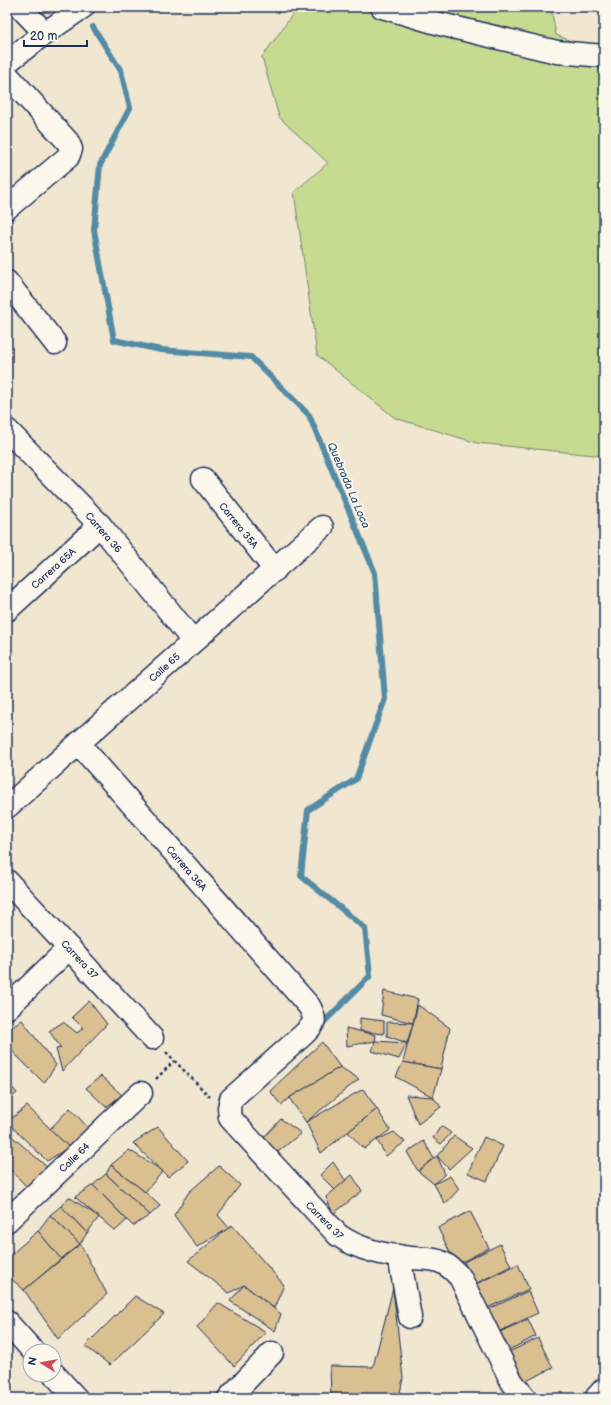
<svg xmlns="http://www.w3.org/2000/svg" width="611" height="1405" font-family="'Balsamiq Sans',sans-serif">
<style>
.green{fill:#c7db90;stroke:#718577}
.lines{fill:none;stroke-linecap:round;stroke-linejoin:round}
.stream{stroke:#538ba5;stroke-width:6}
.building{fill:#dac090;stroke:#1b2f5e}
.minor-casing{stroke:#1b2f5e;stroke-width:25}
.path{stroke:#1b2f5e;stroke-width:2.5;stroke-dasharray:3 3;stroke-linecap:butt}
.minor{stroke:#fbf7ec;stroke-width:22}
.labels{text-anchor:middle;stroke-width:4;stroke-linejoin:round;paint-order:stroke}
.street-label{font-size:10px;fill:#1b2f5e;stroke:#fbf7ec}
.water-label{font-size:11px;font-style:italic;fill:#32567c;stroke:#fbf7ec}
</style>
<rect width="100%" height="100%" fill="#f1e6d0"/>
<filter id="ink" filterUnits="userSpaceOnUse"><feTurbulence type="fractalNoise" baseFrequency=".025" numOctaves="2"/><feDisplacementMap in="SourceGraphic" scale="8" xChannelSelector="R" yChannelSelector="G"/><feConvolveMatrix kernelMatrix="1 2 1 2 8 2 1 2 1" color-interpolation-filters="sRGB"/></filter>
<g filter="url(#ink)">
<path class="green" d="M298 7H551L556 35 604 54V456L477 443 395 418 317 355 294 192 328 163 279 117 262 57Z"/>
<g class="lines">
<path class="stream" d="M93 27 121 71 130 108 100 165 94 230 114 340 161 350 251 357 309 415 375 573 385 699 356 779 308 810 301 876 365 928 370 976 320 1026"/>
</g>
<g class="building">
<path d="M384 991 418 999 413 1023 381 1015Z"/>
<path d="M89 1001 107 1024 62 1071 56 1049 61 1048 49 1031 63 1022 77 1033 83 1028 72 1017Z"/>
<path d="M418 1005 450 1028 441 1069 403 1062Z"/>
<path d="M360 1018 384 1021V1034L360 1031Z"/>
<path d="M22 1020 56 1065 44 1083 7 1046V1031Z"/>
<path d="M387 1022 413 1023 407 1043 387 1036Z"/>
<path d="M346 1028 376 1035 375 1041 347 1046Z"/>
<path d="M375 1041 407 1043 399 1059 372 1051Z"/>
<path d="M322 1042 340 1067 289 1098 281 1105 270 1091Z"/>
<path d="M403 1062 441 1069 433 1097 396 1077Z"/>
<path d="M340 1067 359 1079 306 1122 289 1098Z"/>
<path d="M101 1076 122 1095 106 1107 86 1088Z"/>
<path d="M7 1082 17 1093 7 1101Z"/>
<path d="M363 1089 377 1109 321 1153 306 1122Z"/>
<path d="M406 1095 433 1097 441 1107 418 1124Z"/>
<path d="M27 1106 69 1147 47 1161 7 1122Z"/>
<path d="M70 1108 91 1131 69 1147 50 1129Z"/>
<path d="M377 1109 390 1130 364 1149 348 1132Z"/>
<path d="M281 1119 301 1133 278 1152 263 1138Z"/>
<path d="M441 1126 451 1133 441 1144 433 1138Z"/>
<path d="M158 1127 188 1161 168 1177 133 1143Z"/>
<path d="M7 1132 47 1167 27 1187 7 1166Z"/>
<path d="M394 1132 405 1142 386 1156 377 1140Z"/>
<path d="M454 1136 472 1148 449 1169 437 1156Z"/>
<path d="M484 1137 503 1146 487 1181 468 1173Z"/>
<path d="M424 1141 434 1159 418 1171 407 1152Z"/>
<path d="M129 1150 163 1171 145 1192 111 1165Z"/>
<path d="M437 1156 445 1174 434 1184 418 1171Z"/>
<path d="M333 1162 346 1181 335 1190 320 1175Z"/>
<path d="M111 1165 145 1192 160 1206 150 1215 106 1174Z"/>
<path d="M219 1166 240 1185 218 1215 229 1228 197 1247 174 1215 189 1192Z"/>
<path d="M106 1174 150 1215 133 1226 93 1185Z"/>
<path d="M352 1175 362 1191 333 1214 326 1197Z"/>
<path d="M450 1176 459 1189 445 1204 434 1184Z"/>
<path d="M93 1185 127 1220 115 1231 75 1197Z"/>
<path d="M69 1197 99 1217 87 1233 61 1206Z"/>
<path d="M61 1206 87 1233 80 1244 50 1215Z"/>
<path d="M470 1211 489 1248 456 1265 438 1228Z"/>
<path d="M50 1215 80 1244 61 1259 38 1231Z"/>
<path d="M232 1225 284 1285 274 1308 244 1285 229 1293 188 1261Z"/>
<path d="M38 1231 61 1259 24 1290 7 1275V1258Z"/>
<path d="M80 1244 107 1294 58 1339 24 1290Z"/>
<path d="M500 1244 511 1266 475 1284 464 1262Z"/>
<path d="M518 1264 529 1289 487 1308 476 1284Z"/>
<path d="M244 1285 281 1314 275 1331 230 1301Z"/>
<path d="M393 1288 403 1378 399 1398H331L330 1366 373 1367Z"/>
<path d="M528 1291 538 1313 498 1332 487 1310Z"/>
<path d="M135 1296 164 1314 110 1365 85 1346Z"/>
<path d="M218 1303 266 1332 234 1366 197 1327Z"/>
<path d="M528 1319 536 1336 509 1350 500 1332Z"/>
<path d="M538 1338 553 1368 524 1382 509 1352Z"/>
</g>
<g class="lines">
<defs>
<g id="minor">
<path d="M20 7 45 33"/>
<path d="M382 7 440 24 557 52 604 56"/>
<path d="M7 62 45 33 83 7"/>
<path d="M7 75 68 142 71 149 68 157 7 208"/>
<path d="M7 282 55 343"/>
<path d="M7 430 100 525 193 641"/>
<path d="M203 479 275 570"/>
<path d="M7 610 100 525"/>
<path d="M79 744 309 1006C317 1020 315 1023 304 1034L231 1099 229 1108 230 1118 338 1235C359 1250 385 1255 411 1258 420 1259 433 1258 441 1262 449 1265 454 1271 460 1277L512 1382 525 1398"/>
<path d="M7 807 322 527"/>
<path d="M7 881 152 1038"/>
<path d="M7 1008 69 948"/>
<path d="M7 1221 141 1093"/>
<path d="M399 1256 410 1317"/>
<path d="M7 1322 33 1351"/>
<path d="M54 1374 76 1398"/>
<path d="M229 1398 272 1353"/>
<path d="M596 1398 604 1389"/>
</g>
</defs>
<use href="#minor" class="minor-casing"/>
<g class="path">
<path d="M166 1052 210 1097"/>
<path d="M156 1079 174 1061"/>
</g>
<use href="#minor" class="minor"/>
</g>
</g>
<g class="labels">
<g class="street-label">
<text transform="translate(239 525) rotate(51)" y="4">Carrera 35A</text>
<text transform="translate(104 532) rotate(49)" y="4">Carrera 36</text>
<text transform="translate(53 568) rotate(-42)" y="4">Carrera 65A</text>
<text transform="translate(164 667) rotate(-42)" y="4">Calle 65</text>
<text transform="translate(187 868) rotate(49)" y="4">Carrera 36A</text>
<text transform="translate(80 959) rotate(47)" y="4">Carrera 37</text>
<text transform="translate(74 1157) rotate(-44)" y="4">Calle 64</text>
<text transform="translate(325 1220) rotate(45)" y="4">Carrera 37</text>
</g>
<g class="water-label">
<text transform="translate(349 485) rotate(67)" y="4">Quebrada La Loca</text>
</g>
</g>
<rect width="611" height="1405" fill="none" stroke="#fbf7ec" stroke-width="24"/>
<rect x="12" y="12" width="587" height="1381" fill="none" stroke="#1b2f5e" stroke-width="1.5" filter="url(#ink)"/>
<g transform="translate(42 1363) rotate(281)"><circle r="19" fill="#fbf7ec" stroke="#a1a7b3"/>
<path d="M0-3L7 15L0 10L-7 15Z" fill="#d1495b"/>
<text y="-6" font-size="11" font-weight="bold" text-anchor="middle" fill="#1b2f5e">N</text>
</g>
<path d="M24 40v6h63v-6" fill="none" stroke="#1b2f5e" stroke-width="2"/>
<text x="30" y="40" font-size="12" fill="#1b2f5e" stroke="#fbf7ec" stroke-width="3" paint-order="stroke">20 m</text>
</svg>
